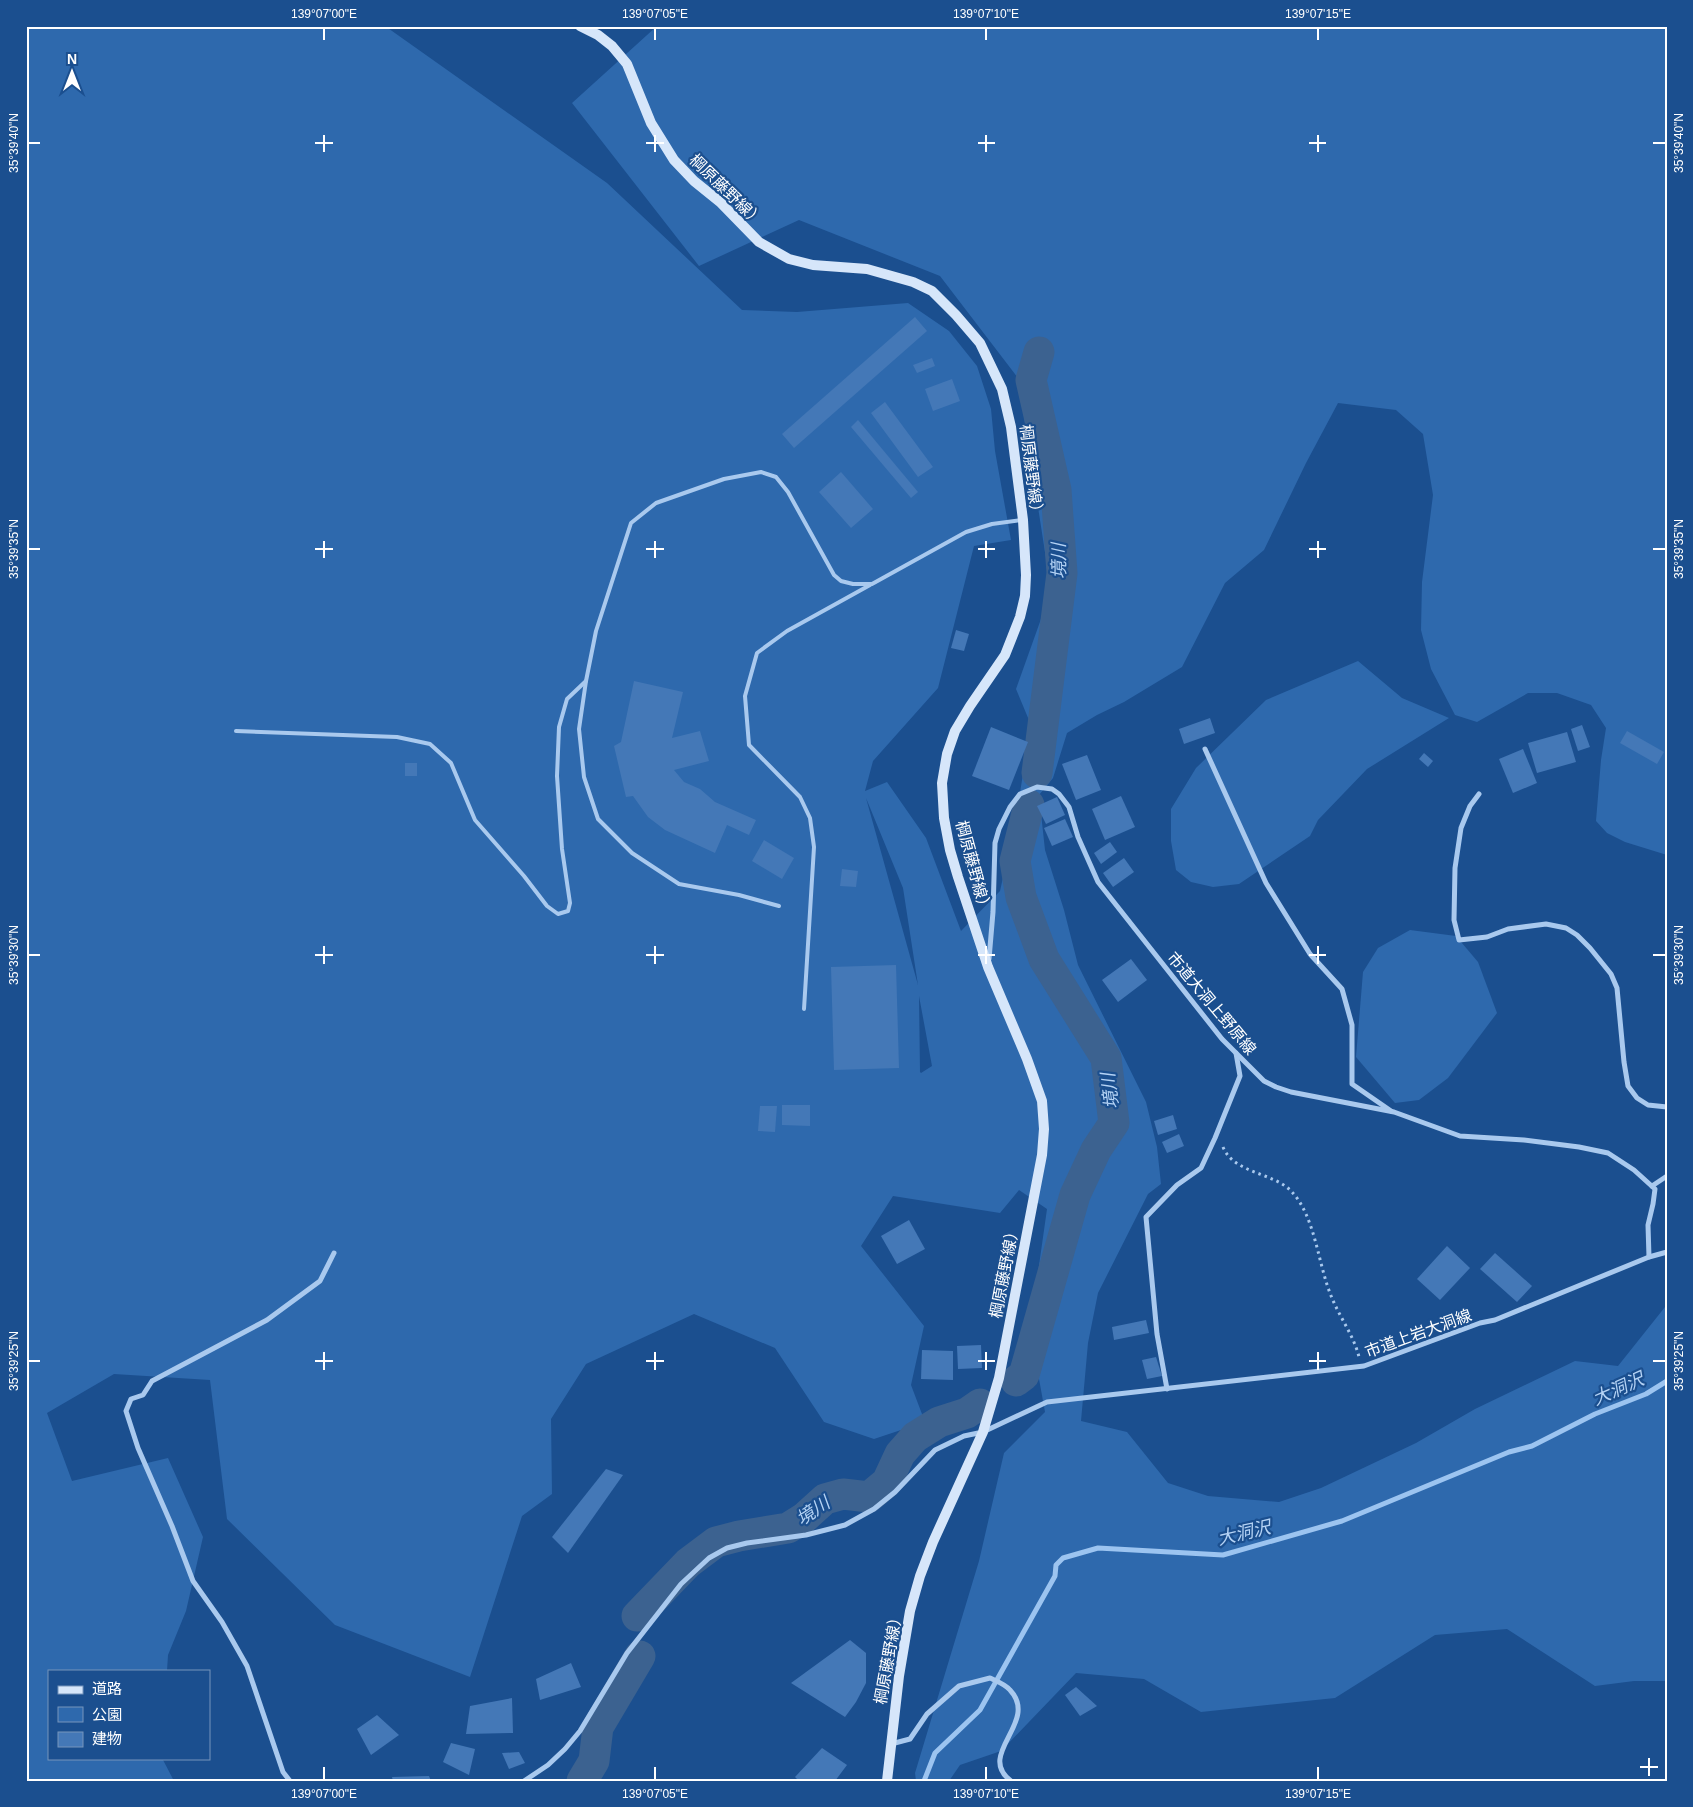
<svg xmlns="http://www.w3.org/2000/svg" width="1693" height="1807" font-family="Arial,'Noto Sans JP',sans-serif">
<style>
.green{fill:#2e69ad;fill-rule:evenodd}
.lines{fill:none;stroke-linecap:round;stroke-linejoin:round}
.stream{stroke:#9cc4f0;stroke-width:5}
.river{stroke:#3c6290;stroke-width:31}
.building{fill:#4478b7}
.path{stroke:#a9c9ee;stroke-width:3;stroke-dasharray:2.5 4;stroke-linecap:butt}
.service{stroke:#a9c9ee;stroke-width:4}
.minor{stroke:#a9c9ee;stroke-width:5}
.secondary{stroke:#d6e6fa;stroke-width:10}
.ticks{fill:none;stroke:#fff;stroke-width:2}
.labels{text-anchor:middle;stroke-width:4.5;stroke-linejoin:round;paint-order:stroke}
.street-label{font-size:16px;fill:#fff;stroke:#1b4f8f}
.water-label{font-size:18px;font-style:italic;fill:#b5d3f5;stroke:#1b4f8f}
.neatline{fill:none;stroke:#fff;stroke-width:2}
.ticks-label{font-size:12px;text-anchor:middle;fill:#fff}
</style>
<rect width="100%" height="100%" fill="#1b4f8f"/>
<g class="green">
<path d="M26 26H385L607 183 742 310 797 312 908 303 949 331 977 366 991 409 995 451 1011 540 974 546 938 688 873 761 865 791 887 782 926 838 961 931 1000 891 1015 823 1031 725 1016 689 1051 591 1018 378 940 276 799 220 699 266 572 103 657 26H1667V855L1625 842 1607 833 1596 821 1601 760 1606 728 1591 705 1557 693H1528L1477 722 1455 715 1431 669 1421 630 1422 582 1433 495 1423 434 1396 410 1338 403 1306 463 1264 550 1225 583 1182 667 1124 702 1097 715 1067 733 1053 778 1039 795 1045 850 1064 910 1078 965 1146 1102 1157 1147 1161 1184 1148 1194 1098 1293 1088 1343 1081 1421 1127 1432 1168 1483 1208 1496 1279 1502 1321 1488 1416 1443 1475 1409 1575 1361 1618 1366 1665 1307 1667 1306V1681H1634L1595 1686 1507 1629 1435 1635 1335 1698 1201 1712 1144 1679 1076 1673 1001 1751 960 1765 949 1781H916L915 1773 979 1561 1004 1453 1045 1412 1030 1329 1047 1209 1019 1190 1000 1213 893 1196 861 1246 924 1326 911 1385 925 1422 874 1439 824 1422 775 1348 694 1314 586 1364 551 1419 552 1494 522 1516 470 1677 335 1625 227 1519 210 1380 114 1374 47 1413 72 1481 168 1458 203 1537 186 1611 168 1655 167 1671H49V1758H162L174 1781H26ZM866 798 903 888 918 985ZM919 996 932 1066 921 1073 920 1072Z"/>
<path d="M1358 661 1402 698 1449 718 1367 769 1318 820 1310 836 1239 884 1213 887 1191 882 1176 870 1171 841V809L1196 768 1266 700Z"/>
<path d="M1410 930 1456 936 1478 962 1497 1013 1448 1078 1419 1100 1395 1103 1356 1057 1363 972 1378 948Z"/>
</g>
<g class="lines">
<path class="stream" d="M924 1781 935 1753 980 1710 1055 1576 1056 1565 1063 1558 1098 1548 1223 1555 1342 1521 1509 1452 1532 1446 1595 1414 1646 1394 1667 1381"/>
<g class="river">
<path d="M1037 773 1062 573 1056 490 1031 380 1039 352"/>
<path d="M1016 1381 1024 1375 1075 1195 1096 1150 1114 1123 1106 1058 1044 959 1021 897 1015 861 1029 805"/>
<path d="M637 1616 688 1563 716 1542 739 1536 788 1528 804 1518 825 1499 843 1494 869 1497 887 1482 900 1454 915 1437 939 1422 967 1413 980 1404"/>
<path d="M582 1781 594 1761 598 1727 640 1656"/>
</g>
</g>
<g class="building">
<path d="M915 317 927 331 794 448 782 434Z"/>
<path d="M932 358 935 366 917 373 913 365Z"/>
<path d="M952 379 960 401 933 411 925 389Z"/>
<path d="M885 402 933 467 918 477 871 413Z"/>
<path d="M858 420 918 492 911 498 851 427Z"/>
<path d="M841 472 873 509 851 528 819 492Z"/>
<path d="M956 630 969 634 964 651 951 648Z"/>
<path d="M634 681 683 692 672 738 700 731 709 761 674 770 684 782 700 789 715 802 756 820 749 835 727 825 715 853 665 830 648 817 633 796 626 797 614 746 621 742Z"/>
<path d="M1210 718 1215 733 1184 744 1179 729Z"/>
<path d="M1582 725 1590 747 1578 751 1571 729Z"/>
<path d="M991 727 1028 742 1009 790 972 776Z"/>
<path d="M1627 731 1664 752 1657 764 1620 743Z"/>
<path d="M1567 732 1576 762 1537 773 1528 743Z"/>
<path d="M1523 749 1537 783 1513 793 1499 759Z"/>
<path d="M1424 753 1433 761 1428 767 1419 759Z"/>
<path d="M1087 755 1101 790 1076 800 1062 764Z"/>
<rect x="405" y="763" width="12" height="13"/>
<path d="M1121 796 1135 827 1105 840 1092 809Z"/>
<path d="M1057 797 1065 815 1046 824 1037 806Z"/>
<path d="M1065 819 1073 837 1052 846 1044 828Z"/>
<path d="M764 840 794 858 782 879 752 861Z"/>
<path d="M1110 842 1117 852 1101 864 1094 853Z"/>
<path d="M1124 858 1134 872 1113 887 1103 873Z"/>
<path d="M842 869 858 871 856 887 840 886Z"/>
<path d="M1131 959 1147 980 1118 1002 1102 980Z"/>
<path d="M896 965 899 1068 834 1070 831 967Z"/>
<path d="M782 1105H810V1126L782 1125Z"/>
<path d="M760 1106H777L775 1132 758 1131Z"/>
<path d="M1173 1115 1177 1129 1158 1135 1154 1121Z"/>
<path d="M1179 1134 1184 1146 1167 1153 1162 1142Z"/>
<path d="M909 1220 925 1249 897 1264 881 1236Z"/>
<path d="M1447 1246 1470 1268 1440 1300 1417 1279Z"/>
<path d="M1495 1253 1532 1286 1517 1302 1480 1269Z"/>
<path d="M1146 1320 1149 1333 1114 1340 1112 1327Z"/>
<path d="M981 1345 982 1368 958 1369 957 1346Z"/>
<path d="M922 1350 953 1351V1380L921 1379Z"/>
<path d="M1156 1357 1162 1376 1147 1379 1142 1360Z"/>
<path d="M606 1469 623 1475 568 1553 552 1537Z"/>
<path d="M850 1640 866 1653V1683L856 1702 845 1717 791 1683Z"/>
<path d="M571 1663 581 1687 540 1700 536 1679Z"/>
<path d="M1076 1687 1097 1706 1080 1716 1065 1695Z"/>
<path d="M512 1698 513 1733 466 1734 470 1706Z"/>
<path d="M377 1715 399 1735 371 1755 357 1729Z"/>
<path d="M451 1743 475 1749 469 1775 443 1762Z"/>
<path d="M822 1748 847 1765 835 1781H799L795 1777Z"/>
<path d="M519 1752 525 1763 509 1769 502 1753Z"/>
<path d="M429 1776 431 1781H393L392 1777Z"/>
</g>
<g class="lines">
<path class="path" d="M1223 1147C1234 1174 1274 1172 1292 1192 1316 1218 1318 1266 1332 1298 1340 1318 1354 1336 1359 1357"/>
<g class="service">
<path d="M236 731 397 737 430 744 451 763 475 820 524 876 547 906 558 914 568 911 570 903 562 849 557 776 559 727 567 699 586 681"/>
<path d="M779 906 739 895 679 884 632 853 598 819 584 777 579 729 586 681 596 631 631 523 656 503 724 479 761 472 776 477 788 492 834 575 841 581 853 584H872L966 532 992 524 1021 520"/>
<path d="M804 1009 814 847 810 818 800 797 749 745 745 696 757 653 787 631 870 585"/>
</g>
<g class="minor">
<path d="M1205 749 1266 883 1310 954 1342 989 1352 1025V1084L1391 1111"/>
<path d="M1479 794 1470 806 1461 828 1455 868 1454 920 1459 940 1487 937 1508 929 1546 924 1566 928 1577 935 1590 948 1611 974 1617 988 1624 1062 1628 1086 1637 1098 1648 1105 1667 1107"/>
<path d="M989 959 993 912 995 843 999 829 1010 807 1020 794 1037 787 1052 789 1059 794 1069 807 1078 837 1098 882 1222 1039 1264 1081 1276 1087 1291 1092 1394 1112 1460 1136 1524 1140 1579 1147 1608 1153 1634 1170 1655 1189 1653 1204 1648 1225 1649 1257"/>
<path d="M1652 1186 1667 1176"/>
<path d="M1167 1389 1157 1334 1146 1217 1177 1185 1201 1168 1215 1138 1240 1076 1236 1053"/>
<path d="M891 1744 910 1739 927 1714 959 1686 990 1678C996 1681 1005 1684 1010 1690 1040 1722 975 1754 1011 1781"/>
<path d="M290 1781 283 1772 247 1666 222 1622 193 1581 172 1526 138 1448 126 1411 131 1399 143 1395 152 1381 267 1320 320 1281 334 1253"/>
<path d="M524 1781 548 1765 565 1749 580 1731 627 1653 681 1584 709 1558 727 1548 747 1543 806 1535 845 1525 874 1509 895 1492 935 1450 964 1436 983 1432 1047 1402 1364 1366 1480 1323 1495 1320 1649 1257 1667 1252"/>
</g>
<path class="secondary" d="M580 26 598 35 612 46 627 64 651 123 674 160 694 181 720 202 759 242 789 259 813 265 867 269 913 282 932 291 956 315 980 343 1002 389 1011 427 1023 520 1026 575 1025 596 1020 617 1005 655 970 706 955 731 947 754 942 783 944 818 950 850 958 877 988 967 1027 1059 1042 1101 1044 1129 1042 1155 999 1378 983 1432 933 1542 920 1576 910 1611 899 1676 887 1781"/>
</g>
<path class="ticks" d="M324 28V40M655 28V40M986 28V40M1318 28V40M324 135V152M655 135V152M986 135V152M1318 135V152M28 143H40M315 143H333M646 143H664M978 143H995M1309 143H1326M1653 143H1666M324 541V558M655 541V558M986 541V558M1318 541V558M28 549H40M315 549H333M646 549H664M978 549H995M1309 549H1326M1653 549H1666M324 946V964M655 946V964M986 946V964M1318 946V964M28 955H40M315 955H333M646 955H664M978 955H995M1309 955H1326M1653 955H1666M324 1352V1370M655 1352V1370M986 1352V1370M1318 1352V1370M28 1361H40M315 1361H333M646 1361H664M978 1361H995M1309 1361H1326M1653 1361H1666M1649 1758V1776M324 1767V1780M655 1767V1780M986 1767V1780M1318 1767V1780M1640 1767H1658"/>
<g class="labels">
<g class="street-label">
<text transform="translate(727 190) rotate(44)" y="6">棡原藤野線）</text>
<text transform="translate(1032 472) rotate(83)" y="6">棡原藤野線）</text>
<text transform="translate(974 867) rotate(75)" y="6">棡原藤野線）</text>
<text transform="translate(1212 1003) rotate(50)" y="6">市道大洞上野原線</text>
<text transform="translate(1004 1271) rotate(-79)" y="6">棡原藤野線）</text>
<text transform="translate(1418 1333) rotate(-20)" y="6">市道上岩大洞線</text>
<text transform="translate(888 1657) rotate(-80)" y="6">棡原藤野線）</text>
</g>
<g class="water-label">
<text transform="translate(1059 561) rotate(-91)" y="6">境川</text>
<text transform="translate(1110 1091) rotate(-97)" y="6">境川</text>
<text transform="translate(1618 1389) rotate(-24)" y="6">大洞沢</text>
<text transform="translate(813 1511) rotate(-34)" y="6">境川</text>
<text transform="translate(1244 1533) rotate(-13)" y="6">大洞沢</text>
</g>
</g>
<rect width="1693" height="1807" fill="none" stroke="#1b4f8f" stroke-width="55"/>
<rect x="48" y="1670" width="162" height="90" fill="#1b4f8f" stroke="#7695bc"/>
<rect x="58" y="1686" width="25" height="8" fill="#d6e6fa" stroke="#7695bc"/>
<text x="92" y="1694" font-size="15" fill="#ffffff">道路</text>
<rect x="58" y="1707" width="25" height="15" fill="#2e69ad" stroke="#7695bc"/>
<text x="92" y="1720" font-size="15" fill="#ffffff">公園</text>
<rect x="58" y="1732" width="25" height="15" fill="#4478b7" stroke="#7695bc"/>
<text x="92" y="1744" font-size="15" fill="#ffffff">建物</text>
<g transform="translate(72 72)" stroke="#1b4f8f" stroke-width="4" paint-order="stroke">
<path d="M0-4L9 19L0 12L-9 19Z" fill="#ffffff"/>
<text y="-8" font-size="14" font-weight="bold" text-anchor="middle" fill="#ffffff">N</text>
</g>
<rect x="28" y="28" width="1638" height="1752" class="neatline"/>
<g class="ticks-label">
<text x="324" y="18">139°07'00"E</text>
<text x="655" y="18">139°07'05"E</text>
<text x="986" y="18">139°07'10"E</text>
<text x="1318" y="18">139°07'15"E</text>
<text transform="translate(14 143) rotate(-90)" y="4">35°39'40"N</text>
<text transform="translate(1679 143) rotate(-90)" y="4">35°39'40"N</text>
<text transform="translate(14 549) rotate(-90)" y="4">35°39'35"N</text>
<text transform="translate(1679 549) rotate(-90)" y="4">35°39'35"N</text>
<text transform="translate(14 955) rotate(-90)" y="4">35°39'30"N</text>
<text transform="translate(1679 955) rotate(-90)" y="4">35°39'30"N</text>
<text transform="translate(14 1361) rotate(-90)" y="4">35°39'25"N</text>
<text transform="translate(1679 1361) rotate(-90)" y="4">35°39'25"N</text>
<text x="324" y="1798">139°07'00"E</text>
<text x="655" y="1798">139°07'05"E</text>
<text x="986" y="1798">139°07'10"E</text>
<text x="1318" y="1798">139°07'15"E</text>
</g>
</svg>
